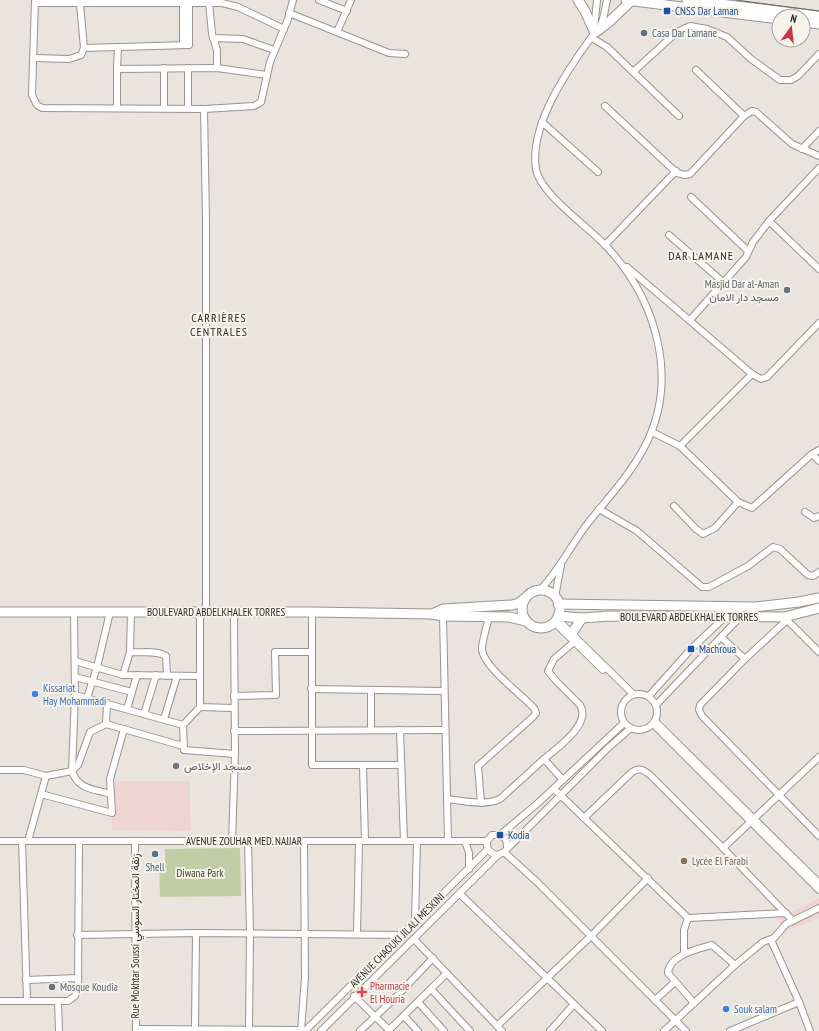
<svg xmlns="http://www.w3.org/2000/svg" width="819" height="1031" font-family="'PT Sans Narrow',Vazirmatn,sans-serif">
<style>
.commercial{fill:#efd5d1}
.green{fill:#c2cca5}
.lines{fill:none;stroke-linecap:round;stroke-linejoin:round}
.street-casing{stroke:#98948d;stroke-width:8}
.secondary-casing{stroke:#98948d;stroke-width:11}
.street{stroke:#fff;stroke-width:6}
.secondary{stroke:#fff;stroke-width:9}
.tram{stroke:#6a6863;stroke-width:1}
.transit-dot{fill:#1a4fb4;stroke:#f6f3eb;stroke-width:1.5}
.service-dot{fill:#5c6f8a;stroke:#f6f3eb;stroke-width:1.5}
.worship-dot{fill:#6b7280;stroke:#f6f3eb;stroke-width:1.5}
.shop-dot{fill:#3f7fe0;stroke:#f6f3eb;stroke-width:1.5}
.education-dot{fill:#8d6e63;stroke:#f6f3eb;stroke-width:1.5}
.health-dot{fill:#e0444e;stroke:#f6f3eb;stroke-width:1.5}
.labels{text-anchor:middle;stroke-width:4;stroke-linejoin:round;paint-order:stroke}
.transit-label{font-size:11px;fill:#164399;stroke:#f6f3eb;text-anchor:start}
.service-label{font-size:11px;fill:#4e5e75;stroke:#f6f3eb;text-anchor:start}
.worship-label{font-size:11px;fill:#5b616d;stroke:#f6f3eb;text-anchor:start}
.street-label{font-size:11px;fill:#2e2d2a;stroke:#f6f3eb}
.shop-label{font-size:11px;fill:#366cbe;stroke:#f6f3eb;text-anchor:start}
.education-label{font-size:11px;fill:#785e54;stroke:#f6f3eb;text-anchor:start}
.park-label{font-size:11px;fill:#3b4517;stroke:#f6f3eb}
.health-label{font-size:11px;fill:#be3a42;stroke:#f6f3eb;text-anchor:start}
.neighbourhood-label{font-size:12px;letter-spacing:1px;fill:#2e2d2a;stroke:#f6f3eb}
</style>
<rect width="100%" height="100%" fill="#e9e5de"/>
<g class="commercial">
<path d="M112 781H190L191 831 112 830Z"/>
<path d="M819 898V918L786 931 777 919Z"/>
</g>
<path class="green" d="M240 848 241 896 160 897 159 861H165V849Z"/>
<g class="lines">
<defs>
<g id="street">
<path d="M35 0 32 95 37 105 42 108 204 109"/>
<path d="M183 0V45"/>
<path d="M319 0 347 11"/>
<path d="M209 2 212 34 217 50V68"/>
<path d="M35 3H222L238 7 284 29"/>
<path d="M289 13 389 53 405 54"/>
<path d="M594 29 597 0"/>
<path d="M337 32 351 0"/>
<path d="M213 38 243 39 274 50"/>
<path d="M592 38 607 47 679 116"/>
<path d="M84 48 189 45V0"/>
<path d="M34 58 69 59 81 55 84 48 80 4"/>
<path d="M117 69 118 47"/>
<path d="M696 70 744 116"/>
<path d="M633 72 677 32 690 26 707 29 727 37 751 59 780 80H791L798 76 819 54"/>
<path d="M605 106 677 173 685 175 690 174 744 116 752 111 756 112 792 144 819 156"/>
<path d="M117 108V69L217 68 267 75"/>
<path d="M164 108V68"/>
<path d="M188 108V68"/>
<path d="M542 122 598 172"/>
<path d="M802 149 819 131"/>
<path d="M691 197 748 251"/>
<path d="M769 221 819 269"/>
<path d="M669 235 723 282"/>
<path d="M605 245 676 171"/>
<path d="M627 267 752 374 761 379 767 377 819 323"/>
<path d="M690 320 746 257 753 242 769 221 819 168"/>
<path d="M652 432 680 446 738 502 752 508 812 454 819 450"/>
<path d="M680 446 752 374"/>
<path d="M812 454 819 461"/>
<path d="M674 506 696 529 703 534 715 528 738 502"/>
<path d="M599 509 637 531 702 587H709L748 566 773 547 780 549 808 575 813 576 819 572"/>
<path d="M805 512 814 518 819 516"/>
<path d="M539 591C559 571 571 545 588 523 607 499 629 476 644 448 680 380 657 301 607 247 590 228 540 194 536 169 529 125 568 69 593 35 595 32 598 30 600 27 604 19 605 9 607 0"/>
<path d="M555 597 561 565"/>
<path d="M312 612V765H401"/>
<path d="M200 613V707L233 708"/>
<path d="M206 613V221L204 109 254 106 261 102 270 62 288 19 293 0"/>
<path d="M443 616 448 841"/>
<path d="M785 618 819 652"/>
<path d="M557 619 633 694"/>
<path d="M554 622 603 670"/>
<path d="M721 637 745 659 700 705 699 710 702 716 819 836"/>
<path d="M130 652C141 653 157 650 166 656L167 676"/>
<path d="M745 659 787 620"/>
<path d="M75 661 123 675 200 676"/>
<path d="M123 675 130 652 131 612"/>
<path d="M75 677 132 692"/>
<path d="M311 689 444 691"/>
<path d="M371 690V730"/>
<circle cx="639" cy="712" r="18"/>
<path d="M75 695 183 725 200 707"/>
<path d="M234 696 276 695 275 652H311"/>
<path d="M649 696 691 649 725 617 733 606"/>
<path d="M87 698 97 667 110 612"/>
<path d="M656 705 741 616"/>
<path d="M127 709 137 675"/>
<path d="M144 714 156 675"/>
<path d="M164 719 177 676"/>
<path d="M655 721 819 883"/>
<path d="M106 724 107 703"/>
<path d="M653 724 819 890"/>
<path d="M183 725 184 750 235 754"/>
<path d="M400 730 404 841"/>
<path d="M234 731 445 730"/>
<path d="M544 759C557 748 592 724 580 705L557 682 548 671 554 659 574 642"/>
<path d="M363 765 365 841"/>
<path d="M0 770H24L46 776 72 771 75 695 74 612"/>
<path d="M554 789 688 918 786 913"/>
<path d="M41 794 112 813 110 779 124 729"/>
<path d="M111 794C94 789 78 790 72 771L78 765 90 732 106 724 183 746"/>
<path d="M447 799C464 801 484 806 500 799L544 759 563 780"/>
<path d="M481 803 478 766 533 717 536 713 534 708C522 695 484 667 482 650 481 644 488 623 489 616"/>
<path d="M584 818 632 772C639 768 642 769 649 774L723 848 819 757"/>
<path d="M500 835 538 803 624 723"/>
<path d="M0 841H487"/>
<path d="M22 841 27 1001"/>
<path d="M28 841 46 776"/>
<path d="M135 841 136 1031"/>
<path d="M232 841 235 754 234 613"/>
<path d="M248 841 250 933 249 1029"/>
<path d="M465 841 469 853V869"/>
<path d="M507 847 506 839 500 835H492L487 841C486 849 490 854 498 855L504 852 608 748 631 728"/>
<path d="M723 848 793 921"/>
<path d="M504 852 536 881 686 1031"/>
<path d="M460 894 602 1031"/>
<path d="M415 922 417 841"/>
<path d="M357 934 359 841"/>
<path d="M77 935 196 933 403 935"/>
<path d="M414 939 502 1031"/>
<path d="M771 940 799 1002 810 1031"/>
<path d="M684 954V930L688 918"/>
<path d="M26 980 77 978"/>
<path d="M431 989 470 1031"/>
<path d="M354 996 390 1031"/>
<path d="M655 1000 675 982"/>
<path d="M0 1001H68L75 996 78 987 79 841"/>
<path d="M58 1002 59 1031"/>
<path d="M418 1002 444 1031"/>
<path d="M694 1003 668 973C669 955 698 949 712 945L735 965"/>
<path d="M404 1016 418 1031"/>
<path d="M497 1026 591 936 648 878"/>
<path d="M195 1028 196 933"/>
<path d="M136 1029 301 1030"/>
<path d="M389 1030 447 973"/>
<path d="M301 1031 305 977 304 841"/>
<path d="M305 1031 488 849"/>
<path d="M321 1031 498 855"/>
<path d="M360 1031 396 997 433 958"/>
<path d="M550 1031 574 1004"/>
<path d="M664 1031 735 965 763 942 774 938 786 924 819 908"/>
<path d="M730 1031 799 1002"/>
</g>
<g id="secondary">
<path d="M578 0 585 11 594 31"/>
<path d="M626 0 779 19"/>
<path d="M687 0 819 16"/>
<path d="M803 22 819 24"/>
<path d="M596 32 608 23 631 1"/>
<circle cx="541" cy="609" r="19"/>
<path d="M558 604 755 607 799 602 819 598"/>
<path d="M0 612H312L432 614 443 616 509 617 526 621"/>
<path d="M432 614 443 609 512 605 519 603 525 598"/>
<path d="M558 616 582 618 609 616 784 617 819 608"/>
<path d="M572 633 582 618"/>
</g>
</defs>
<use href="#street" class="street-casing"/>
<use href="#secondary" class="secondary-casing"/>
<use href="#street" class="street"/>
<use href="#secondary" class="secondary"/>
<path class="tram" d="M736 0 819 11"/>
</g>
<g class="transit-dot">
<rect x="663" y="7" width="8" height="8" rx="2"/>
<rect x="687" y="645" width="8" height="8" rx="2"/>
<rect x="496" y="831" width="8" height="8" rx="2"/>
</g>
<g class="service-dot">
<circle cx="644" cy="33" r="4"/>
<circle cx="155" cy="854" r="4"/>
</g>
<g class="worship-dot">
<circle cx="787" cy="290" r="4"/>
<circle cx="176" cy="766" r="4"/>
<circle cx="52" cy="987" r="4"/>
</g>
<g class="shop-dot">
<circle cx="35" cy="694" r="4"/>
<circle cx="726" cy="1009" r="4"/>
</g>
<circle class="education-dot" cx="684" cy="861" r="4"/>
<path class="health-dot" d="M360 986h4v4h4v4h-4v4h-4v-4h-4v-4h4z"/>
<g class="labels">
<g class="transit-label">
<text x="675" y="15">CNSS Dar Laman</text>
<text x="699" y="653">Machroua</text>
<text x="508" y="839">Kodia</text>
</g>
<g class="service-label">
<text x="652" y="37">Casa Dar Lamane</text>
<text x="155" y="871" text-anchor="middle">Shell</text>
</g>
<g class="worship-label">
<text x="779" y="288" text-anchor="end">Masjid Dar al-Aman<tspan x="779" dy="13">مسجد دار الامان</tspan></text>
<text x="184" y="770">مسجد الإخلاص</text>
<text x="60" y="991">Mosque Koudia</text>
</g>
<g class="street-label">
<text x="216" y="616">BOULEVARD ABDELKHALEK TORRES</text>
<text x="689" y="621">BOULEVARD ABDELKHALEK TORRES</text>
<text x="244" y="845">AVENUE ZOUHAR MED. NAJJAR</text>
<text transform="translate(135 936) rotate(-90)" y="4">Rue Mokhtar Soussi زنقة المختار السوسي</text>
<text transform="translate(397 940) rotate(-45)" y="4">AVENUE CHAOUKI JILALI MESKINI</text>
</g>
<g class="shop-label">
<text x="43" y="692">Kissariat<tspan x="43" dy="13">Hay Mohammadi</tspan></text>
<text x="734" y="1013">Souk salam</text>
</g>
<g class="education-label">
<text x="692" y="865">Lycée El Farabi</text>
</g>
<g class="park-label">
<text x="200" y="877">Diwana Park</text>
</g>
<g class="health-label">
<text x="370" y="990">Pharmacie<tspan x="370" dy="13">El Houria</tspan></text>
</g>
<g class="neighbourhood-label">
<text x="701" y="260">DAR LAMANE</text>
<text x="219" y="322">CARRIÈRES<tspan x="219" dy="14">CENTRALES</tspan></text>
</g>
</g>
<g transform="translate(791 28) rotate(15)"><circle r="19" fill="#f6f3eb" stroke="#a6a49e"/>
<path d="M0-3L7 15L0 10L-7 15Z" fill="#c73644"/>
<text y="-6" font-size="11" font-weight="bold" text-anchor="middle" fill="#2e2d2a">N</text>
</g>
</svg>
